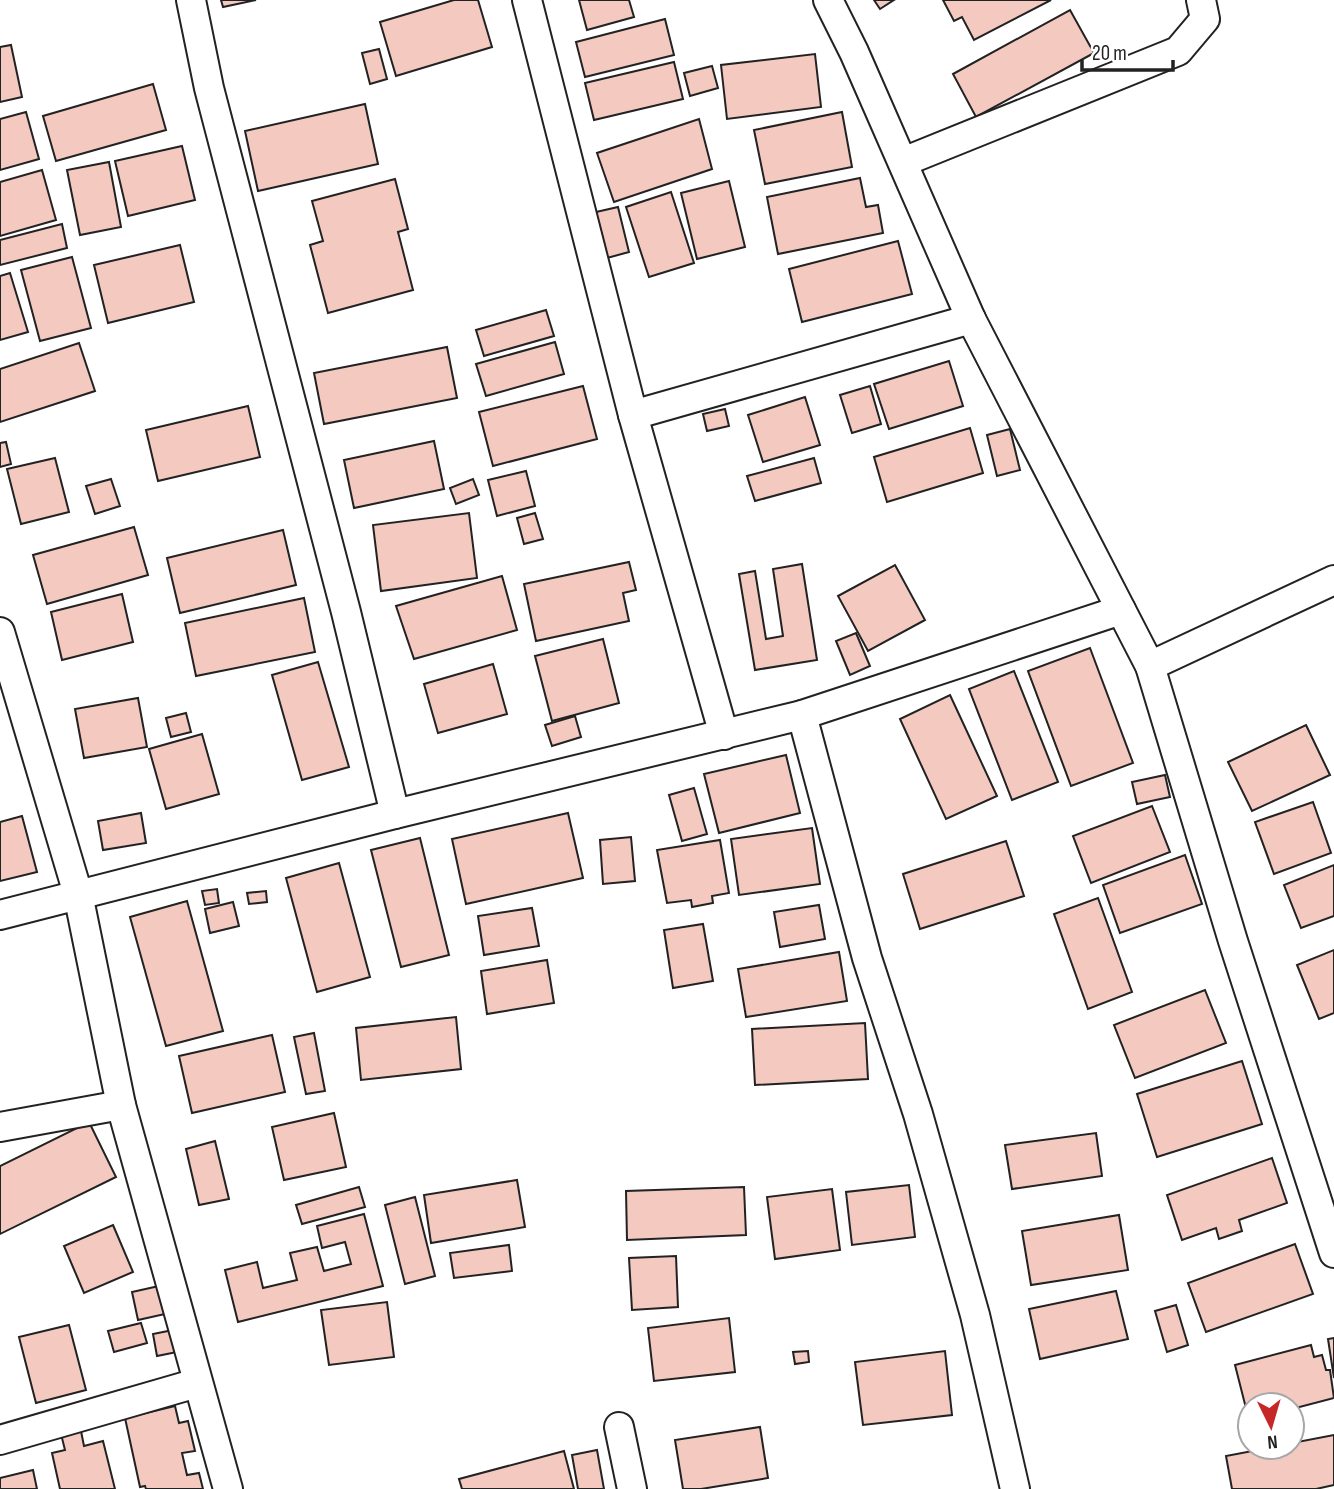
<svg xmlns="http://www.w3.org/2000/svg" width="1334" height="1489" font-family="'Sofia Sans Condensed',sans-serif">
	<style>
		.building { fill: #f3c9c0; stroke: #222; stroke-width: 2 }
		.lines { fill: none; stroke-linecap: round; stroke-linejoin: round }
		.minor-casing { stroke: #222; stroke-width: 32 }
		.minor { stroke: #fff; stroke-width: 28 }
	</style>
	<rect width="100%" height="100%" fill="#fff"/>
	<g class="building">
		<path d="M 221,0 L 256,0 L 223,7 Z"/>
		<path d="M 454,0 L 478,0 L 492,47 L 396,76 L 380,22 Z"/>
		<path d="M 579,0 L 629,0 L 634,17 L 587,30 Z"/>
		<path d="M 874,0 L 894,0 L 880,9 Z"/>
		<path d="M 943,0 L 1051,0 L 974,40 L 962,17 L 954,21 Z"/>
		<path d="M 1070,10 L 1094,53 L 976,117 L 953,74 Z"/>
		<path d="M 665,19 L 674,55 L 585,77 L 576,42 Z"/>
		<path d="M 11,45 L 22,97 L 0,102 L 0,47 Z"/>
		<path d="M 379,49 L 387,79 L 370,84 L 362,53 Z"/>
		<path d="M 815,54 L 821,107 L 727,119 L 721,65 Z"/>
		<path d="M 674,62 L 683,99 L 594,120 L 585,83 Z"/>
		<path d="M 712,66 L 718,88 L 690,96 L 684,73 Z"/>
		<path d="M 153,84 L 166,130 L 56,161 L 43,116 Z"/>
		<path d="M 365,104 L 378,164 L 258,191 L 245,131 Z"/>
		<path d="M 26,112 L 39,159 L 0,170 L 0,119 Z"/>
		<path d="M 842,112 L 852,167 L 765,184 L 754,130 Z"/>
		<path d="M 699,119 L 712,169 L 614,202 L 597,153 Z"/>
		<path d="M 182,146 L 195,200 L 128,216 L 115,161 Z"/>
		<path d="M 109,162 L 121,227 L 80,235 L 67,170 Z"/>
		<path d="M 42,170 L 56,220 L 0,236 L 0,182 Z"/>
		<path d="M 860,178 L 866,207 L 878,205 L 883,233 L 778,254 L 767,197 Z"/>
		<path d="M 395,179 L 408,229 L 398,232 L 413,290 L 328,313 L 310,245 L 323,241 L 312,201 Z"/>
		<path d="M 729,181 L 745,247 L 697,259 L 681,193 Z"/>
		<path d="M 671,192 L 694,263 L 649,277 L 626,207 Z"/>
		<path d="M 618,207 L 629,252 L 607,258 L 596,212 Z"/>
		<path d="M 62,224 L 67,248 L 0,265 L 0,240 Z"/>
		<path d="M 898,241 L 912,294 L 802,322 L 789,269 Z"/>
		<path d="M 180,245 L 194,302 L 108,323 L 94,265 Z"/>
		<path d="M 72,257 L 91,328 L 40,341 L 21,270 Z"/>
		<path d="M 10,273 L 28,332 L 0,340 L 0,276 Z"/>
		<path d="M 546,310 L 554,336 L 484,356 L 476,330 Z"/>
		<path d="M 555,342 L 564,374 L 486,396 L 476,364 Z"/>
		<path d="M 79,343 L 95,391 L 0,422 L 0,369 Z"/>
		<path d="M 447,347 L 457,398 L 324,424 L 314,373 Z"/>
		<path d="M 949,361 L 963,406 L 889,429 L 874,384 Z"/>
		<path d="M 583,386 L 597,439 L 493,466 L 479,412 Z"/>
		<path d="M 870,386 L 881,424 L 852,433 L 840,395 Z"/>
		<path d="M 805,397 L 820,445 L 763,462 L 748,415 Z"/>
		<path d="M 248,406 L 260,457 L 158,481 L 146,430 Z"/>
		<path d="M 725,409 L 729,426 L 707,431 L 703,414 Z"/>
		<path d="M 970,428 L 983,473 L 887,502 L 874,457 Z"/>
		<path d="M 1010,429 L 1020,470 L 997,476 L 987,435 Z"/>
		<path d="M 434,441 L 444,489 L 354,508 L 344,460 Z"/>
		<path d="M 6,442 L 11,464 L 0,467 L 0,443 Z"/>
		<path d="M 55,458 L 69,512 L 21,524 L 7,469 Z"/>
		<path d="M 814,458 L 821,483 L 755,501 L 747,476 Z"/>
		<path d="M 526,471 L 535,506 L 497,516 L 488,480 Z"/>
		<path d="M 111,479 L 120,506 L 95,514 L 86,486 Z"/>
		<path d="M 473,479 L 479,495 L 456,504 L 450,488 Z"/>
		<path d="M 469,513 L 477,578 L 381,591 L 373,525 Z"/>
		<path d="M 535,513 L 543,539 L 524,544 L 517,518 Z"/>
		<path d="M 134,527 L 148,575 L 47,604 L 33,555 Z"/>
		<path d="M 283,530 L 296,585 L 180,613 L 167,558 Z"/>
		<path d="M 629,562 L 636,590 L 623,593 L 629,621 L 536,641 L 524,584 Z"/>
		<path d="M 802,564 L 817,660 L 755,670 L 739,574 L 755,571 L 766,639 L 783,636 L 773,569 Z"/>
		<path d="M 895,565 L 925,620 L 868,651 L 838,596 Z"/>
		<path d="M 502,576 L 517,630 L 414,659 L 396,606 Z"/>
		<path d="M 122,594 L 133,642 L 62,660 L 51,612 Z"/>
		<path d="M 304,598 L 315,652 L 196,676 L 185,623 Z"/>
		<path d="M 856,633 L 870,666 L 850,675 L 836,641 Z"/>
		<path d="M 603,639 L 619,703 L 552,721 L 535,656 Z"/>
		<path d="M 1090,648 L 1133,763 L 1071,786 L 1028,671 Z"/>
		<path d="M 318,662 L 349,767 L 302,780 L 272,675 Z"/>
		<path d="M 493,664 L 507,714 L 438,733 L 424,684 Z"/>
		<path d="M 1014,671 L 1058,782 L 1012,800 L 969,689 Z"/>
		<path d="M 950,695 L 997,796 L 946,819 L 900,719 Z"/>
		<path d="M 138,698 L 147,747 L 84,758 L 75,709 Z"/>
		<path d="M 186,713 L 191,732 L 171,737 L 166,718 Z"/>
		<path d="M 575,716 L 581,737 L 552,746 L 545,725 Z"/>
		<path d="M 1306,725 L 1330,775 L 1252,811 L 1228,762 Z"/>
		<path d="M 202,734 L 219,794 L 166,809 L 149,749 Z"/>
		<path d="M 786,755 L 800,813 L 719,833 L 704,774 Z"/>
		<path d="M 1165,775 L 1170,797 L 1137,804 L 1132,782 Z"/>
		<path d="M 694,788 L 707,834 L 682,841 L 669,795 Z"/>
		<path d="M 1313,802 L 1331,853 L 1274,874 L 1255,822 Z"/>
		<path d="M 1152,806 L 1170,852 L 1091,883 L 1073,836 Z"/>
		<path d="M 141,813 L 146,843 L 103,850 L 98,821 Z"/>
		<path d="M 568,813 L 583,878 L 466,904 L 452,839 Z"/>
		<path d="M 22,816 L 37,872 L 0,881 L 0,822 Z"/>
		<path d="M 812,828 L 820,884 L 739,895 L 731,839 Z"/>
		<path d="M 631,837 L 635,881 L 603,884 L 600,840 Z"/>
		<path d="M 420,838 L 449,955 L 401,967 L 371,850 Z"/>
		<path d="M 720,840 L 729,893 L 712,896 L 713,903 L 692,907 L 691,900 L 667,903 L 657,850 Z"/>
		<path d="M 1006,841 L 1024,896 L 920,929 L 903,874 Z"/>
		<path d="M 1185,855 L 1202,904 L 1120,933 L 1103,885 Z"/>
		<path d="M 339,863 L 370,977 L 317,992 L 286,878 Z"/>
		<path d="M 1334,865 L 1334,916 L 1301,928 L 1284,885 Z"/>
		<path d="M 217,889 L 219,903 L 205,905 L 202,891 Z"/>
		<path d="M 266,891 L 267,902 L 249,904 L 247,893 Z"/>
		<path d="M 1098,898 L 1132,992 L 1088,1009 L 1054,914 Z"/>
		<path d="M 187,901 L 223,1031 L 166,1046 L 130,917 Z"/>
		<path d="M 233,902 L 239,926 L 210,933 L 205,909 Z"/>
		<path d="M 819,905 L 825,939 L 780,947 L 774,912 Z"/>
		<path d="M 532,908 L 539,946 L 484,955 L 478,916 Z"/>
		<path d="M 703,924 L 713,981 L 673,988 L 664,930 Z"/>
		<path d="M 1334,950 L 1334,1013 L 1319,1019 L 1297,965 Z"/>
		<path d="M 839,952 L 847,1001 L 746,1017 L 738,969 Z"/>
		<path d="M 547,960 L 554,1003 L 487,1014 L 481,971 Z"/>
		<path d="M 1205,990 L 1226,1043 L 1135,1078 L 1114,1025 Z"/>
		<path d="M 456,1017 L 461,1069 L 361,1080 L 356,1028 Z"/>
		<path d="M 865,1023 L 868,1079 L 755,1085 L 752,1029 Z"/>
		<path d="M 314,1033 L 325,1091 L 306,1094 L 294,1037 Z"/>
		<path d="M 272,1035 L 285,1092 L 192,1113 L 179,1056 Z"/>
		<path d="M 1242,1061 L 1262,1124 L 1157,1157 L 1137,1094 Z"/>
		<path d="M 334,1113 L 346,1167 L 284,1180 L 272,1127 Z"/>
		<path d="M 89,1122 L 116,1177 L 0,1234 L 0,1166 Z"/>
		<path d="M 1096,1133 L 1102,1176 L 1012,1189 L 1005,1145 Z"/>
		<path d="M 215,1141 L 229,1199 L 199,1205 L 186,1149 Z"/>
		<path d="M 1272,1158 L 1287,1203 L 1239,1220 L 1242,1231 L 1219,1239 L 1216,1228 L 1182,1240 L 1167,1195 Z"/>
		<path d="M 517,1180 L 525,1227 L 431,1243 L 424,1195 Z"/>
		<path d="M 909,1185 L 915,1237 L 852,1245 L 846,1192 Z"/>
		<path d="M 359,1187 L 365,1207 L 302,1224 L 296,1205 Z"/>
		<path d="M 744,1187 L 746,1235 L 627,1240 L 626,1191 Z"/>
		<path d="M 832,1189 L 840,1250 L 775,1259 L 767,1197 Z"/>
		<path d="M 415,1197 L 435,1276 L 405,1284 L 385,1205 Z"/>
		<path d="M 364,1214 L 383,1286 L 238,1322 L 225,1270 L 257,1262 L 263,1288 L 297,1280 L 290,1253 L 317,1247 L 324,1271 L 351,1264 L 345,1242 L 322,1248 L 317,1226 Z"/>
		<path d="M 1119,1215 L 1128,1270 L 1031,1285 L 1022,1231 Z"/>
		<path d="M 113,1225 L 133,1272 L 84,1293 L 64,1246 Z"/>
		<path d="M 1295,1244 L 1313,1294 L 1206,1332 L 1188,1283 Z"/>
		<path d="M 509,1245 L 512,1271 L 454,1278 L 450,1253 Z"/>
		<path d="M 676,1256 L 678,1307 L 632,1310 L 629,1258 Z"/>
		<path d="M 159,1286 L 165,1314 L 138,1320 L 132,1292 Z"/>
		<path d="M 1116,1291 L 1128,1339 L 1040,1359 L 1029,1309 Z"/>
		<path d="M 387,1302 L 394,1357 L 329,1365 L 321,1310 Z"/>
		<path d="M 1176,1305 L 1188,1345 L 1167,1352 L 1155,1311 Z"/>
		<path d="M 729,1318 L 735,1372 L 654,1381 L 648,1328 Z"/>
		<path d="M 141,1323 L 147,1343 L 114,1352 L 108,1331 Z"/>
		<path d="M 69,1325 L 86,1390 L 36,1403 L 19,1337 Z"/>
		<path d="M 173,1330 L 177,1352 L 157,1356 L 153,1334 Z"/>
		<path d="M 1334,1338 L 1334,1378 L 1328,1339 Z"/>
		<path d="M 1311,1345 L 1314,1357 L 1322,1355 L 1326,1370 L 1330,1370 L 1334,1398 L 1292,1409 L 1292,1405 L 1250,1405 L 1249,1420 L 1235,1365 Z"/>
		<path d="M 808,1351 L 809,1362 L 795,1364 L 793,1352 Z"/>
		<path d="M 945,1351 L 952,1415 L 863,1425 L 855,1362 Z"/>
		<path d="M 175,1406 L 179,1423 L 188,1421 L 195,1451 L 182,1453 L 187,1475 L 199,1473 L 203,1489 L 146,1489 L 145,1486 L 140,1487 L 125,1418 Z"/>
		<path d="M 80,1426 L 84,1446 L 103,1441 L 115,1489 L 60,1489 L 52,1453 L 65,1450 L 60,1430 Z"/>
		<path d="M 760,1427 L 768,1478 L 701,1489 L 683,1489 L 675,1440 Z"/>
		<path d="M 1334,1435 L 1334,1485 L 1316,1489 L 1232,1489 L 1226,1456 L 1273,1447 L 1292,1447 L 1292,1443 Z"/>
		<path d="M 597,1450 L 604,1489 L 578,1489 L 572,1455 Z"/>
		<path d="M 564,1451 L 574,1489 L 462,1489 L 459,1479 Z"/>
		<path d="M 33,1470 L 37,1489 L 0,1489 L 0,1478 Z"/>
	</g>
	<g class="lines">
		<g class="minor-casing">
			<g id="minor">
				<path d="M 191,0 L 209,88 L 346,612 L 395,814"/>
				<path d="M 527,0 L 633,415 L 724,735"/>
				<path d="M 828,0 L 854,52 L 971,319 L 1150,666 L 1233,941 L 1334,1253"/>
				<path d="M 903,162 L 1178,51 L 1205,19 L 1201,0"/>
				<path d="M 633,415 L 971,319"/>
				<path d="M 0,632 L 78,894 L 121,1105 L 228,1489"/>
				<path d="M 1150,666 L 1334,580"/>
				<path d="M 0,915 L 395,814 L 802,715"/>
				<path d="M 0,1127 L 121,1105"/>
				<path d="M 619,1427 L 632,1489"/>
				<path d="M 0,1440 L 197,1383"/>
				<path d="M 1015,1489 L 975,1315 L 918,1114 L 867,958 L 802,715 L 1121,610"/>
			</g>
		</g>
		<use href="#minor" class="minor"/>
	</g>
	<g transform="translate(1271 1426) rotate(175)"><circle r="33" fill="#ffffff" stroke="#a7a7a7" stroke-width="2"/>
	<path d="M0-5L12 26L0 18L-12 26Z" fill="#c62828"/>
	<text y="-10" font-size="19" font-weight="bold" text-anchor="middle" fill="#222222">N</text>
	</g>
	<path d="M1082 60v10h91v-10" fill="none" stroke="#222222" stroke-width="3.5"/>
	<text x="1092" y="60" font-size="21" fill="#222222" stroke="#ffffff" stroke-width="5" paint-order="stroke">20 m</text>
</svg>
